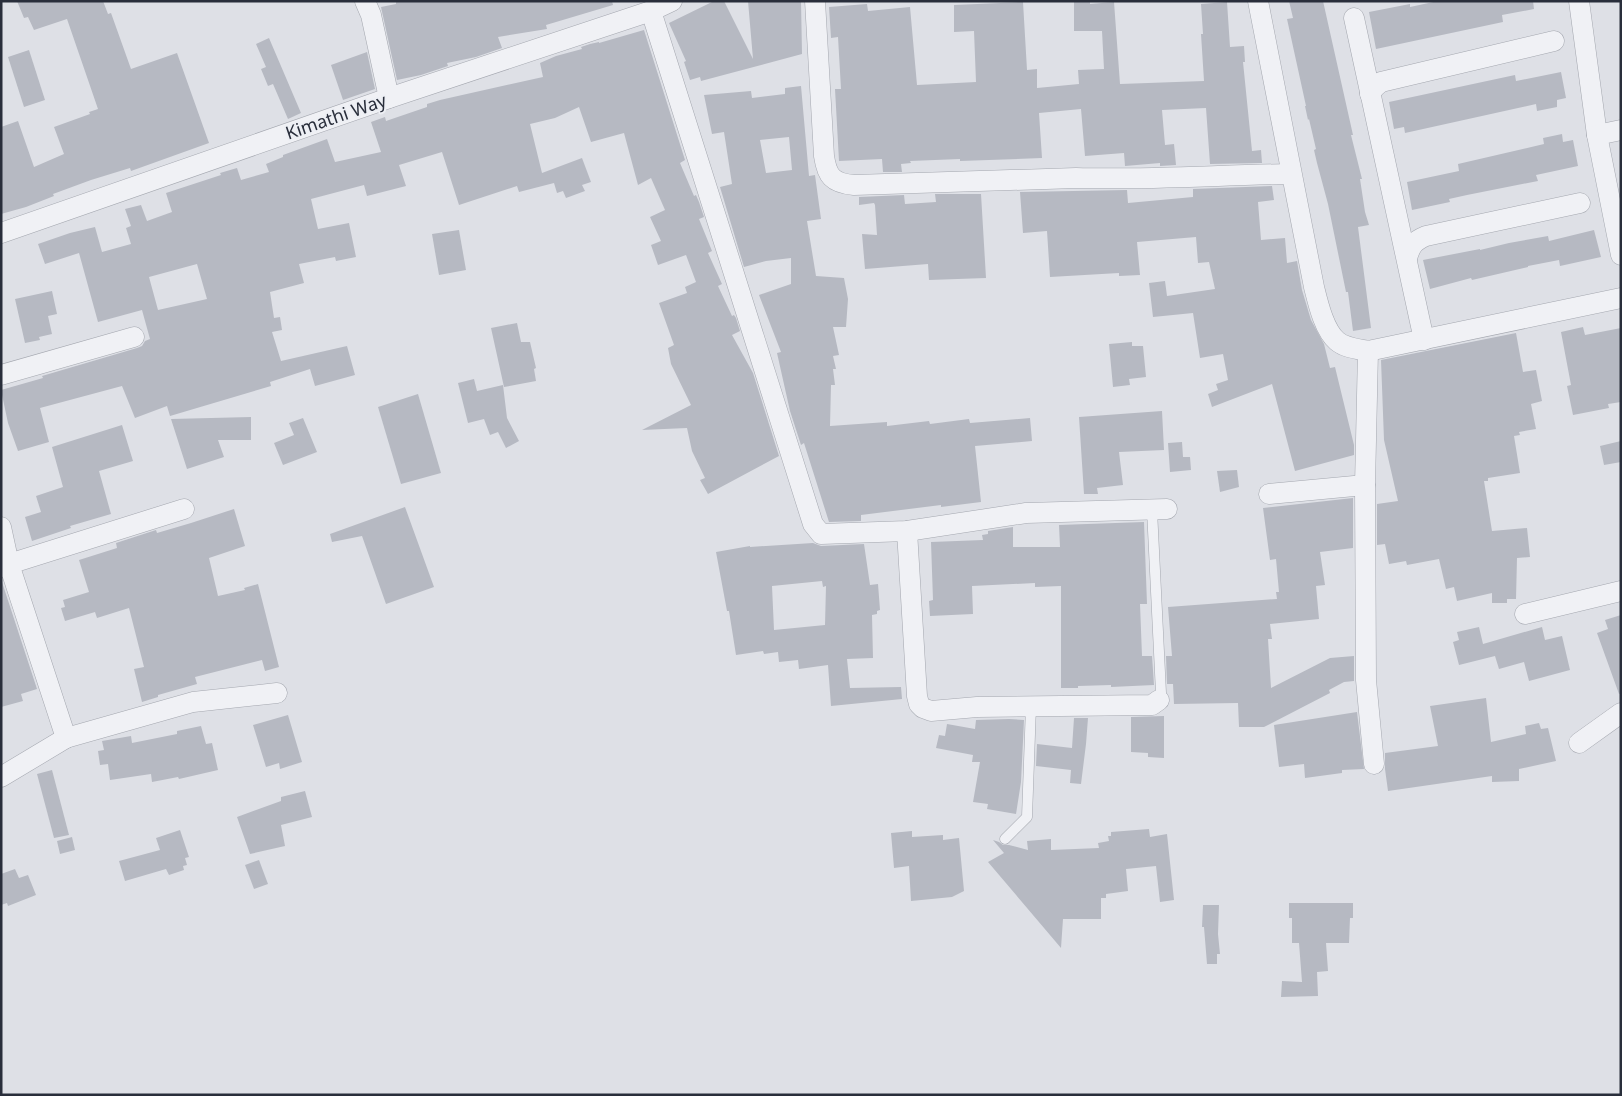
<svg xmlns="http://www.w3.org/2000/svg" width="1622" height="1096" font-family="'Noto Sans',sans-serif">
	<style>
		.building { fill: #b6b9c2; fill-rule: evenodd }
		.lines { fill: none; stroke-linecap: round; stroke-linejoin: round }
		.lane-casing { stroke: #a4a7af; stroke-width: 11 }
		.street-casing { stroke: #a4a7af; stroke-width: 21 }
		.lane { stroke: #f0f1f5; stroke-width: 10 }
		.street { stroke: #f0f1f5; stroke-width: 20 }
		.labels { text-anchor: middle; stroke-width: 4; stroke-linejoin: round; paint-order: stroke }
		.street-label { font-size: 18px; fill: #292e3b; stroke: #edeff4 }
	</style>
	<rect width="100%" height="100%" fill="#dee0e6"/>
	<g class="building">
		<path d="M 17,1 L 103,1 L 108,14 L 111,13 L 131,69 L 177,53 L 209,143 L 131,171 L 130,168 L 91,180 L 53,194 L 54,196 L 26,207 L 1,214 L 1,127 L 18,121 L 34,167 L 64,154 L 54,127 L 90,114 L 89,112 L 98,109 L 67,19 L 34,30 L 28,17 L 24,18 Z"/>
		<path d="M 396,1 L 612,1 L 613,5 L 546,25 L 547,29 L 498,37 L 502,48 L 476,57 L 447,63 L 448,66 L 421,75 L 397,80 L 381,7 L 396,4 Z"/>
		<path d="M 714,1 L 724,1 L 753,59 L 748,1 L 801,1 L 802,54 L 701,81 L 700,77 L 690,80 L 684,62 L 686,61 L 669,23 Z"/>
		<path d="M 1289,1 L 1323,1 L 1353,135 L 1351,135 L 1362,179 L 1360,179 L 1365,212 L 1369,225 L 1358,227 L 1371,328 L 1353,331 L 1348,292 L 1346,292 L 1328,204 L 1317,163 L 1314,150 L 1316,149 L 1309,119 L 1308,120 L 1305,106 L 1306,106 L 1287,19 L 1293,18 Z"/>
		<path d="M 1438,1 L 1533,1 L 1534,9 L 1502,15 L 1503,22 L 1376,49 L 1369,12 L 1410,4 L 1410,7 Z"/>
		<path d="M 1023,2 L 1027,70 L 1037,69 L 1037,88 L 1079,84 L 1078,70 L 1104,69 L 1102,31 L 1074,31 L 1074,2 L 1090,2 L 1090,4 L 1114,2 L 1120,84 L 1204,81 L 1201,34 L 1203,34 L 1201,4 L 1227,2 L 1230,47 L 1244,46 L 1245,62 L 1243,62 L 1252,151 L 1261,150 L 1262,163 L 1210,164 L 1206,108 L 1162,110 L 1165,145 L 1174,144 L 1176,165 L 1160,166 L 1160,163 L 1125,166 L 1124,153 L 1085,156 L 1081,109 L 1039,113 L 1042,158 L 960,161 L 960,159 L 910,161 L 911,163 L 901,164 L 902,172 L 883,172 L 882,159 L 839,161 L 835,89 L 841,89 L 838,37 L 831,38 L 829,7 L 867,4 L 868,11 L 910,7 L 917,85 L 976,82 L 974,31 L 954,32 L 954,5 Z"/>
		<path d="M 644,30 L 685,160 L 680,163 L 694,196 L 696,195 L 699,202 L 704,217 L 699,219 L 712,251 L 708,253 L 722,284 L 718,286 L 732,316 L 734,315 L 736,318 L 740,331 L 732,335 L 753,373 L 779,456 L 708,494 L 700,480 L 705,478 L 692,451 L 687,428 L 642,430 L 691,405 L 671,364 L 668,348 L 674,345 L 659,303 L 687,293 L 685,287 L 696,282 L 686,255 L 658,265 L 651,245 L 661,241 L 650,217 L 665,210 L 651,178 L 638,185 L 624,133 L 591,142 L 579,107 L 555,118 L 530,124 L 542,173 L 582,158 L 591,182 L 582,185 L 585,191 L 566,198 L 563,191 L 557,193 L 554,183 L 519,192 L 517,186 L 459,205 L 442,152 L 399,165 L 406,186 L 367,196 L 364,185 L 311,199 L 318,229 L 349,223 L 356,257 L 336,261 L 335,257 L 299,264 L 304,283 L 270,292 L 274,318 L 280,317 L 282,330 L 272,332 L 281,361 L 347,346 L 355,375 L 315,386 L 310,369 L 270,382 L 271,386 L 170,416 L 167,406 L 135,418 L 122,386 L 40,408 L 49,442 L 18,451 L 8,423 L 1,390 L 43,378 L 42,376 L 137,348 L 142,346 L 145,341 L 150,339 L 142,310 L 98,322 L 79,253 L 45,264 L 38,244 L 70,233 L 95,227 L 102,252 L 131,244 L 126,228 L 131,226 L 125,209 L 141,205 L 147,221 L 172,212 L 166,193 L 221,175 L 220,173 L 237,168 L 241,180 L 269,172 L 266,164 L 283,157 L 283,155 L 327,139 L 335,162 L 381,152 L 371,122 L 385,117 L 386,121 L 427,107 L 427,104 L 440,100 L 543,77 L 540,63 L 556,56 L 582,49 L 581,47 L 590,44 L 599,42 L 599,43 ZM 197,264 L 207,299 L 158,310 L 149,277 Z"/>
		<path d="M 269,38 L 301,113 L 288,119 L 273,84 L 268,86 L 261,69 L 266,67 L 256,44 Z"/>
		<path d="M 29,50 L 45,100 L 24,107 L 8,57 Z"/>
		<path d="M 367,52 L 375,89 L 343,100 L 331,65 Z"/>
		<path d="M 1561,72 L 1566,98 L 1557,100 L 1557,107 L 1537,111 L 1536,104 L 1405,133 L 1404,127 L 1394,129 L 1389,102 L 1515,75 L 1516,81 Z"/>
		<path d="M 801,86 L 809,176 L 815,175 L 821,219 L 807,221 L 816,276 L 844,278 L 848,299 L 846,327 L 833,327 L 839,355 L 833,356 L 836,369 L 833,369 L 835,385 L 831,385 L 830,426 L 887,422 L 887,426 L 929,421 L 930,424 L 969,419 L 970,423 L 1030,418 L 1032,441 L 975,446 L 981,502 L 941,507 L 941,505 L 861,515 L 861,521 L 829,522 L 804,443 L 801,445 L 790,411 L 777,353 L 781,352 L 759,295 L 791,284 L 791,258 L 766,261 L 744,267 L 720,187 L 732,184 L 724,132 L 712,134 L 704,95 L 751,91 L 752,98 L 785,94 L 785,88 ZM 789,137 L 792,170 L 766,173 L 760,140 Z"/>
		<path d="M 1562,134 L 1563,142 L 1573,140 L 1578,166 L 1536,175 L 1538,181 L 1467,195 L 1449,199 L 1450,202 L 1412,210 L 1407,182 L 1459,171 L 1458,164 L 1544,144 L 1543,138 Z"/>
		<path d="M 1272,186 L 1274,200 L 1258,202 L 1261,240 L 1285,238 L 1287,263 L 1297,261 L 1302,290 L 1311,320 L 1324,344 L 1330,368 L 1335,367 L 1354,445 L 1354,455 L 1295,471 L 1272,384 L 1212,407 L 1208,394 L 1218,390 L 1216,384 L 1228,380 L 1223,354 L 1200,358 L 1193,313 L 1153,317 L 1149,283 L 1165,281 L 1167,296 L 1215,289 L 1209,262 L 1198,263 L 1196,237 L 1137,242 L 1140,275 L 1119,276 L 1119,273 L 1050,277 L 1047,231 L 1023,233 L 1020,192 L 1127,190 L 1128,203 L 1193,197 L 1193,189 Z"/>
		<path d="M 935,194 L 981,194 L 986,278 L 929,280 L 928,264 L 865,269 L 862,234 L 877,235 L 875,205 L 874,203 L 859,205 L 859,197 L 904,195 L 905,204 L 936,202 Z"/>
		<path d="M 459,230 L 466,270 L 439,275 L 432,234 Z"/>
		<path d="M 1594,230 L 1601,257 L 1560,266 L 1559,260 L 1528,266 L 1528,267 L 1485,277 L 1472,280 L 1471,278 L 1430,289 L 1423,260 L 1480,249 L 1480,250 L 1509,243 L 1548,236 L 1549,241 Z"/>
		<path d="M 52,291 L 57,314 L 48,316 L 52,334 L 39,337 L 40,340 L 25,343 L 15,299 Z"/>
		<path d="M 517,323 L 521,342 L 530,342 L 536,368 L 534,369 L 536,381 L 504,387 L 491,328 Z"/>
		<path d="M 1583,327 L 1585,335 L 1621,328 L 1621,402 L 1608,404 L 1609,408 L 1573,415 L 1567,386 L 1571,385 L 1561,332 Z"/>
		<path d="M 1516,333 L 1523,372 L 1536,370 L 1542,401 L 1531,404 L 1536,429 L 1519,432 L 1520,435 L 1514,436 L 1520,473 L 1488,478 L 1488,481 L 1484,481 L 1492,531 L 1527,528 L 1530,557 L 1517,558 L 1516,599 L 1507,599 L 1507,603 L 1492,603 L 1492,593 L 1457,601 L 1454,587 L 1446,589 L 1439,559 L 1407,565 L 1406,561 L 1389,564 L 1385,544 L 1377,545 L 1377,504 L 1398,501 L 1384,440 L 1381,360 Z"/>
		<path d="M 1132,342 L 1132,346 L 1143,346 L 1146,377 L 1129,379 L 1130,385 L 1113,387 L 1109,344 Z"/>
		<path d="M 474,379 L 477,391 L 503,385 L 507,418 L 519,441 L 506,448 L 498,432 L 490,435 L 484,419 L 468,423 L 458,383 Z"/>
		<path d="M 418,394 L 441,473 L 401,484 L 378,407 Z"/>
		<path d="M 1162,411 L 1164,450 L 1119,452 L 1123,485 L 1097,488 L 1098,494 L 1084,494 L 1079,417 Z"/>
		<path d="M 251,417 L 251,440 L 218,440 L 224,457 L 187,469 L 171,419 Z"/>
		<path d="M 303,418 L 317,452 L 283,465 L 274,443 L 294,435 L 289,423 Z"/>
		<path d="M 122,425 L 133,461 L 99,471 L 111,514 L 70,526 L 71,528 L 32,541 L 25,517 L 41,512 L 36,496 L 63,487 L 52,447 Z"/>
		<path d="M 1621,441 L 1621,462 L 1604,465 L 1600,446 Z"/>
		<path d="M 1182,442 L 1183,457 L 1190,457 L 1191,470 L 1170,472 L 1168,443 Z"/>
		<path d="M 1237,470 L 1239,487 L 1220,492 L 1217,471 Z"/>
		<path d="M 1353,498 L 1353,548 L 1320,552 L 1325,585 L 1316,586 L 1319,619 L 1270,624 L 1272,639 L 1268,639 L 1271,688 L 1330,658 L 1354,656 L 1354,681 L 1344,682 L 1329,690 L 1330,693 L 1264,727 L 1239,727 L 1238,703 L 1174,704 L 1173,684 L 1167,684 L 1166,656 L 1172,656 L 1168,607 L 1277,599 L 1276,592 L 1279,592 L 1276,559 L 1270,560 L 1263,508 Z"/>
		<path d="M 405,507 L 434,587 L 386,604 L 362,536 L 332,542 L 330,534 Z"/>
		<path d="M 234,509 L 245,546 L 209,558 L 218,596 L 245,590 L 244,588 L 258,584 L 279,667 L 265,671 L 262,660 L 195,677 L 197,684 L 158,695 L 158,697 L 142,702 L 134,669 L 144,667 L 129,608 L 97,618 L 95,612 L 65,621 L 61,608 L 65,607 L 63,600 L 89,592 L 79,560 L 117,548 L 116,543 L 156,530 L 157,533 L 191,523 Z"/>
		<path d="M 1144,522 L 1147,604 L 1140,604 L 1142,656 L 1152,656 L 1154,685 L 1111,687 L 1111,685 L 1078,686 L 1078,688 L 1061,688 L 1061,586 L 1035,587 L 1035,583 L 972,586 L 973,614 L 930,616 L 929,601 L 933,600 L 931,542 L 983,540 L 982,535 L 988,534 L 988,531 L 1013,527 L 1013,547 L 1060,547 L 1059,525 Z"/>
		<path d="M 813,543 L 821,546 L 864,544 L 870,585 L 878,584 L 880,610 L 877,611 L 877,614 L 872,615 L 873,658 L 847,659 L 850,688 L 901,687 L 902,699 L 831,706 L 828,665 L 799,669 L 798,660 L 779,662 L 778,652 L 764,654 L 763,651 L 736,655 L 729,611 L 727,611 L 716,552 L 750,546 L 750,547 ZM 822,581 L 823,587 L 826,586 L 825,625 L 774,630 L 772,586 Z"/>
		<path d="M 1,579 L 37,689 L 21,694 L 23,701 L 1,707 Z"/>
		<path d="M 1621,615 L 1621,693 L 1619,694 L 1597,633 L 1608,629 L 1605,620 Z"/>
		<path d="M 1479,627 L 1483,644 L 1542,627 L 1545,640 L 1562,636 L 1570,670 L 1529,681 L 1524,662 L 1499,669 L 1495,656 L 1459,665 L 1453,642 L 1459,640 L 1457,632 Z"/>
		<path d="M 1486,698 L 1491,742 L 1526,734 L 1525,726 L 1539,723 L 1541,729 L 1548,728 L 1556,761 L 1519,769 L 1519,781 L 1492,782 L 1492,776 L 1388,791 L 1385,769 L 1385,753 L 1438,746 L 1430,706 Z"/>
		<path d="M 1357,712 L 1364,769 L 1342,770 L 1342,773 L 1305,778 L 1304,764 L 1279,767 L 1274,725 Z"/>
		<path d="M 288,715 L 302,762 L 280,769 L 279,763 L 266,767 L 253,725 Z"/>
		<path d="M 1164,716 L 1164,758 L 1148,757 L 1148,753 L 1131,752 L 1131,717 Z"/>
		<path d="M 1074,718 L 1088,718 L 1086,744 L 1081,784 L 1070,783 L 1071,770 L 1036,766 L 1037,744 L 1072,748 Z"/>
		<path d="M 1009,719 L 1024,720 L 1021,782 L 1016,814 L 987,809 L 988,804 L 973,802 L 980,762 L 972,762 L 973,755 L 936,748 L 939,735 L 945,736 L 947,724 L 975,729 L 976,720 Z"/>
		<path d="M 201,726 L 206,744 L 212,743 L 218,770 L 179,779 L 178,777 L 152,782 L 151,774 L 110,780 L 108,764 L 100,765 L 98,751 L 104,750 L 102,741 L 131,736 L 132,743 L 177,734 L 177,731 Z"/>
		<path d="M 52,770 L 69,835 L 54,838 L 37,774 Z"/>
		<path d="M 305,791 L 312,817 L 281,825 L 285,846 L 250,854 L 237,817 L 281,801 L 281,797 Z"/>
		<path d="M 1149,829 L 1150,837 L 1167,834 L 1174,900 L 1160,902 L 1156,866 L 1126,869 L 1128,891 L 1106,894 L 1106,898 L 1101,898 L 1101,919 L 1063,919 L 1061,948 L 988,862 L 1004,853 L 993,840 L 999,842 L 1003,845 L 1009,845 L 1028,850 L 1027,841 L 1051,839 L 1051,850 L 1099,848 L 1098,843 L 1109,841 L 1108,836 L 1111,836 L 1111,832 Z"/>
		<path d="M 180,830 L 189,857 L 185,858 L 187,865 L 183,866 L 184,870 L 169,875 L 166,869 L 125,881 L 119,861 L 160,850 L 156,838 Z"/>
		<path d="M 912,831 L 912,837 L 943,835 L 943,840 L 959,838 L 964,891 L 952,897 L 911,901 L 909,866 L 894,868 L 891,833 Z"/>
		<path d="M 72,837 L 75,850 L 60,854 L 57,841 Z"/>
		<path d="M 259,860 L 268,884 L 254,889 L 245,865 Z"/>
		<path d="M 15,869 L 19,878 L 28,875 L 36,895 L 8,906 L 7,903 L 1,905 L 1,874 Z"/>
		<path d="M 1289,903 L 1353,903 L 1353,918 L 1350,918 L 1349,943 L 1326,943 L 1328,971 L 1317,972 L 1318,996 L 1281,997 L 1282,981 L 1302,982 L 1299,943 L 1292,943 L 1292,918 L 1289,918 Z"/>
		<path d="M 1203,905 L 1219,905 L 1218,934 L 1220,954 L 1217,954 L 1217,964 L 1207,964 L 1204,927 L 1202,927 Z"/>
	</g>
	<g class="lines">
		<g class="lane-casing">
			<g id="lane">
				<path d="M 1152,510 L 1161,693 L 1159,700"/>
				<path d="M 1005,839 L 1027,817 L 1031,706"/>
			</g>
		</g>
		<g class="street-casing">
			<g id="street">
				<path d="M 365,1 L 371,15 L 389,98"/>
				<path d="M 815,1 L 824,156 C 827,176 832,183 854,185 L 1076,178 C 1147,180 1219,175 1291,174"/>
				<path d="M 1258,1 L 1314,287 C 1318,303 1324,330 1337,341 C 1345,348 1358,349 1368,351 L 1621,298"/>
				<path d="M 1579,1 L 1597,135 L 1621,255"/>
				<path d="M 651,11 L 813,524 L 821,534 L 907,531 L 1026,513 L 1167,509"/>
				<path d="M 1354,18 L 1424,340"/>
				<path d="M 1370,94 L 1375,87 L 1381,82 L 1554,41"/>
				<path d="M 1597,135 L 1621,130"/>
				<path d="M 1,233 L 389,98 L 651,11 L 672,1"/>
				<path d="M 1407,258 C 1411,245 1414,241 1426,236 L 1580,203"/>
				<path d="M 1368,351 L 1365,485 L 1366,680 L 1374,764"/>
				<path d="M 1,375 L 134,337"/>
				<path d="M 1269,494 L 1365,485"/>
				<path d="M 1,527 L 9,564 L 1,567"/>
				<path d="M 907,531 L 917,696 L 919,704 L 923,708 L 931,711 L 977,707 L 1152,705 L 1159,700"/>
				<path d="M 1525,614 L 1621,591"/>
				<path d="M 66,738 L 9,564 L 184,509"/>
				<path d="M 1579,743 L 1621,713"/>
				<path d="M 1,777 L 66,738 L 193,702 L 277,693"/>
			</g>
		</g>
		<use href="#lane" class="lane"/>
		<use href="#street" class="street"/>
	</g>
	<g class="labels">
		<g class="street-label">
			<text transform="translate(336 117) rotate(-19)" y="6">Kimathi Way</text>
		</g>
	</g>
	<rect width="1622" height="1096" fill="none" stroke="#292e3b" stroke-width="5"/>
</svg>
